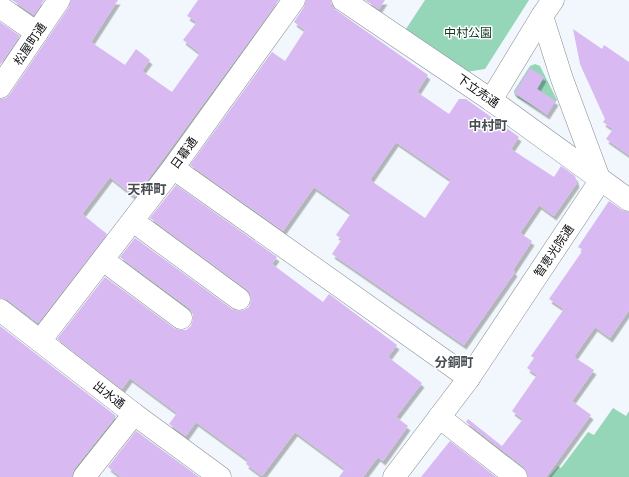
<svg xmlns="http://www.w3.org/2000/svg" width="629" height="477" font-family="'PT Sans','Noto Sans JP',sans-serif">
	<style>
		.green { fill: #95d6b9 }
		.building { fill: #d9b9f2; fill-rule: evenodd; filter: url(#shadow) }
		.lines { fill: none; stroke-linecap: round; stroke-linejoin: round }
		.minor-casing { stroke: #888d93; stroke-width: 23 }
		.minor { stroke: #fff; stroke-width: 22 }
		.labels { text-anchor: middle; stroke-width: 3; stroke-linejoin: round; paint-order: stroke }
		.park-label { font-size: 12px; fill: #133527; stroke: #fff }
		.street-label { font-size: 12px; fill: #0e0f12; stroke: #fff }
		.neighbourhood-label { font-size: 13px; font-weight: bold; fill: #474c51; stroke: #fff }
	</style>
	<defs>
		<filter id="shadow"><feDropShadow dx="2.5" dy="4.5" stdDeviation="0" flood-color="#0004"/></filter>
	</defs>
	<rect width="100%" height="100%" fill="#f1f7fd"/>
	<g class="green">
		<path d="M 425,0 L 529,0 L 485,69 L 466,72 L 404,32 Z"/>
		<path d="M 535,64 L 540,66 L 557,100 L 547,115 L 515,96 L 514,91 L 530,66 Z"/>
		<path d="M 613,408 L 626,416 L 629,411 L 629,477 L 549,477 L 558,466 L 561,468 L 588,432 L 594,435 Z"/>
	</g>
	<g class="building">
		<path d="M 12,0 L 44,0 L 34,15 Z"/>
		<path d="M 71,0 L 118,0 L 91,42 L 125,65 L 136,49 L 150,60 L 142,71 L 172,92 L 200,53 L 183,40 L 197,22 L 187,16 L 198,0 L 279,0 L 135,197 L 110,177 L 82,214 L 107,234 L 38,323 L 8,300 L 0,298 L 0,99 L 6,98 L 10,94 L 69,7 Z"/>
		<path d="M 306,0 L 331,0 L 332,6 L 336,10 L 428,75 L 417,92 L 449,114 L 459,99 L 466,99 L 519,137 L 511,149 L 554,177 L 561,166 L 575,176 L 577,183 L 554,216 L 539,205 L 520,233 L 532,241 L 513,270 L 515,272 L 464,345 L 332,254 L 342,239 L 336,235 L 351,213 L 314,187 L 283,231 L 190,165 L 272,52 L 285,61 L 305,30 L 294,22 L 304,7 ZM 396,142 L 451,180 L 425,218 L 370,180 Z"/>
		<path d="M 365,0 L 385,0 L 379,9 Z"/>
		<path d="M 0,22 L 20,36 L 0,65 Z"/>
		<path d="M 573,29 L 602,49 L 604,45 L 629,62 L 629,155 L 606,139 L 613,129 L 603,122 L 605,119 L 580,64 Z"/>
		<path d="M 530,68 L 544,77 L 537,89 L 556,101 L 547,115 L 514,93 Z"/>
		<path d="M 176,185 L 277,257 L 272,264 L 323,302 L 329,294 L 397,345 L 388,357 L 422,383 L 396,417 L 408,426 L 383,461 L 378,457 L 363,477 L 339,477 L 345,469 L 295,432 L 262,476 L 246,464 L 248,460 L 196,422 L 186,436 L 169,424 L 177,413 L 130,378 L 122,389 L 57,339 L 105,277 L 174,328 L 180,330 L 186,330 L 191,326 L 193,319 L 193,313 L 189,308 L 120,257 L 135,238 L 232,309 L 238,311 L 244,310 L 249,307 L 251,300 L 250,294 L 246,289 L 150,218 Z"/>
		<path d="M 609,201 L 622,210 L 629,212 L 629,310 L 610,338 L 595,327 L 574,357 L 594,370 L 572,401 L 591,415 L 546,477 L 528,477 L 524,467 L 466,422 L 468,419 L 502,446 L 523,419 L 512,411 L 537,375 L 527,368 L 534,358 L 531,356 L 564,309 L 549,299 L 583,250 L 578,247 Z"/>
		<path d="M 0,326 L 116,416 L 74,469 L 72,477 L 0,477 Z"/>
		<path d="M 136,431 L 199,477 L 121,477 L 108,467 Z"/>
		<path d="M 450,441 L 496,477 L 421,477 Z"/>
	</g>
	<g class="lines">
		<g class="minor-casing">
			<g id="minor">
				<path d="M 343,0 L 491,100 L 629,200"/>
				<path d="M 0,7 L 37,33"/>
				<path d="M 0,87 L 59,0"/>
				<path d="M 491,100 L 542,16"/>
				<path d="M 173,168 L 469,378"/>
				<path d="M 133,221 L 239,299"/>
				<path d="M 103,260 L 181,318"/>
				<path d="M 0,310 L 134,414 L 220,477"/>
				<path d="M 40,341 L 173,168 L 294,0"/>
				<path d="M 439,417 L 516,477"/>
				<path d="M 84,477 L 134,414"/>
				<path d="M 394,477 L 469,378 L 600,181 L 562,79 L 542,16 L 553,0"/>
			</g>
		</g>
		<use href="#minor" class="minor"/>
	</g>
	<g class="labels">
		<g class="park-label">
			<text x="468" y="37">中村公園</text>
		</g>
		<g class="street-label">
			<text transform="translate(30 44) rotate(-56)" y="4">松屋町通</text>
			<text transform="translate(478 91) rotate(35)" y="4">下立売通</text>
			<text transform="translate(184 153) rotate(-54)" y="4">日暮通</text>
			<text transform="translate(554 251) rotate(-56)" y="4">智恵光院通</text>
			<text transform="translate(109 395) rotate(38)" y="4">出水通</text>
		</g>
		<g class="neighbourhood-label">
			<text x="488" y="130">中村町</text>
			<text x="147" y="194">天秤町</text>
			<text x="454" y="367">分銅町</text>
		</g>
	</g>
</svg>
